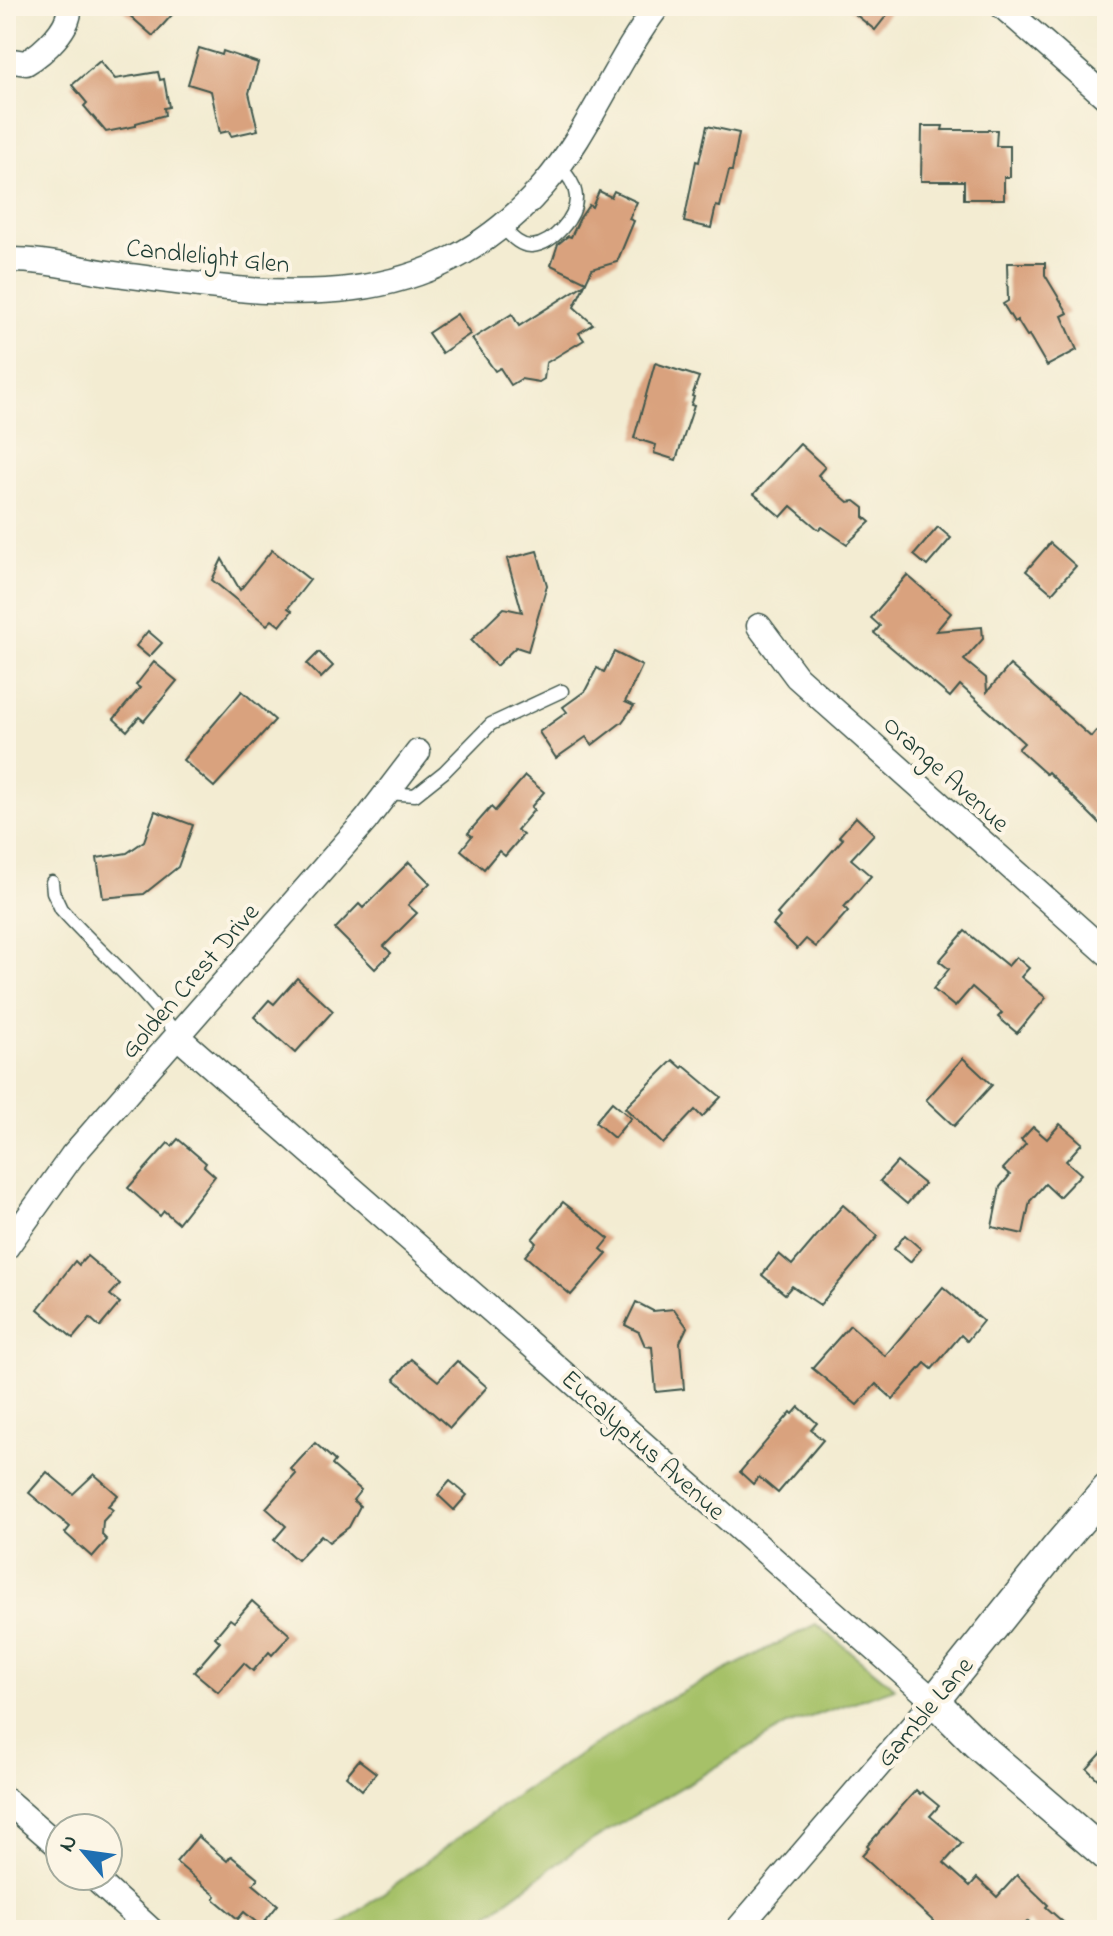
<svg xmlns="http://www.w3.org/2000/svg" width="1113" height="1936" font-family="'Indie Flower',sans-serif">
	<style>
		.green { fill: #a6c167; stroke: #627f4e; stroke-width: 2 }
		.building { fill: #d9a27e }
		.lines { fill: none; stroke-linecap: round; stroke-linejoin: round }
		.service-casing { stroke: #3f574c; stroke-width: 15 }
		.minor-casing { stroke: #3f574c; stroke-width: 27 }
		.tertiary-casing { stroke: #3f574c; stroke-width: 33 }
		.service { stroke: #fff; stroke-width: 12 }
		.minor { stroke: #fff; stroke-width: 24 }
		.tertiary { stroke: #fff; stroke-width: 30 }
		.labels { text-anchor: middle; stroke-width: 8; stroke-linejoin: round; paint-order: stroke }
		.street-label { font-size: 26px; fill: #1f3d34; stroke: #fcf5e5 }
	</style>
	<rect width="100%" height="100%" fill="#fcf5e5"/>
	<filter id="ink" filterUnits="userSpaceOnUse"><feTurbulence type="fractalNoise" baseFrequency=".0125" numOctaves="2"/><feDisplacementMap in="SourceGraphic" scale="16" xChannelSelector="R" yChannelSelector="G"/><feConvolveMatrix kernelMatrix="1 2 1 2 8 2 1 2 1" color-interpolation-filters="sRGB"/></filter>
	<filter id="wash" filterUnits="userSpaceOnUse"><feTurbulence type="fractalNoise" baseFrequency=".006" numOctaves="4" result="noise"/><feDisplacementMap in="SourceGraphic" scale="32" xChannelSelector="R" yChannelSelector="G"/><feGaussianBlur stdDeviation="1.8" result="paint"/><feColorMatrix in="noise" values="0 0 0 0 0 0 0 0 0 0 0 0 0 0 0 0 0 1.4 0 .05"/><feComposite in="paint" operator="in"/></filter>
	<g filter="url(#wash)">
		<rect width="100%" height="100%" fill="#f3ecd2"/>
		<path class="green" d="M 816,1624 L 895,1688 L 787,1725 L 574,1851 L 467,1930 L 333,1930 L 511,1799 L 653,1707 Z"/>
		<g id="blocks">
			<g class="building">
				<path d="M 119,6 L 180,6 L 153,36 Z"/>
				<path d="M 845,6 L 894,6 L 875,30 Z"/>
				<path d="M 199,48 L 222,55 L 223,51 L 258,63 L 249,93 L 258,130 L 231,136 L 229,131 L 220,133 L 211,91 L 188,84 Z"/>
				<path d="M 100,61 L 115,79 L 158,72 L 160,80 L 164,79 L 169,107 L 164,108 L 165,115 L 136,123 L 136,126 L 106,132 L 84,106 L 87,103 L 72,85 Z"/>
				<path d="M 707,126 L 739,133 L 732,171 L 729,171 L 720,207 L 716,206 L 711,228 L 684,222 L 696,161 L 699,162 Z"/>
				<path d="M 922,126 L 943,126 L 942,130 L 997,130 L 996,146 L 1010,146 L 1010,177 L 1004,177 L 1004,199 L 964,199 L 964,181 L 921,181 Z"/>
				<path d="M 599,191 L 611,197 L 614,191 L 637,202 L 629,219 L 634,221 L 617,262 L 592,269 L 586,282 L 551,265 L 558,244 L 568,236 L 571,237 L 580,218 L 589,205 L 592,207 Z"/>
				<path d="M 1007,263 L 1045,263 L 1045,275 L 1068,313 L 1062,316 L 1077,350 L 1047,366 L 1029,335 L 1027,336 L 1017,320 L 1014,322 L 1003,304 L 1008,301 Z"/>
				<path d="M 585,284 L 574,307 L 593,324 L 579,333 L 584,340 L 546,363 L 544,379 L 539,382 L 521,379 L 511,385 L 500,368 L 495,371 L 472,339 L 512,314 L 519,326 Z"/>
				<path d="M 457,314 L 470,334 L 442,353 L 428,333 Z"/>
				<path d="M 655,363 L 699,377 L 692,396 L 694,397 L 691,405 L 694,406 L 676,460 L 654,453 L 656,445 L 634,438 Z"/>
				<path d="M 800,444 L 825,467 L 818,475 L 828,485 L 848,502 L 855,501 L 864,508 L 864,517 L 870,522 L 847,544 L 822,527 L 819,530 L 791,506 L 781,517 L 754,494 Z"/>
				<path d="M 938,527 L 951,538 L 927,566 L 914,555 Z"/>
				<path d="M 1050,543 L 1076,566 L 1052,593 L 1026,571 Z"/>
				<path d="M 272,550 L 310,580 L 288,608 L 292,611 L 280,626 L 272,620 L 267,625 L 212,580 L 222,559 L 240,590 Z"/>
				<path d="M 537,551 L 547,585 L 528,651 L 516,647 L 496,666 L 471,640 L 504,608 L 522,612 L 507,559 Z"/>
				<path d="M 907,575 L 951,613 L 936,631 L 982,627 L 983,639 L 964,660 L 986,678 L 987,692 L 1010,665 L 1091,737 L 1096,731 L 1107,740 L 1107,831 L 1048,772 L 1046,774 L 1018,749 L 1024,743 L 960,685 L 950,697 L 874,633 L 880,626 L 871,618 Z"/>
				<path d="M 148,631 L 162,643 L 149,657 L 136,646 Z"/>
				<path d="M 319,652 L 333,666 L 321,678 L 307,664 Z"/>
				<path d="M 614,652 L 642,666 L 625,702 L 634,706 L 622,722 L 592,745 L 586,737 L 556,758 L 539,732 L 567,712 L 563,707 L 585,691 L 597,668 L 604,672 Z"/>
				<path d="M 154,662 L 177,681 L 144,721 L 139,717 L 127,731 L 114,719 L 140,688 L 136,685 Z"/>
				<path d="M 242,691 L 275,720 L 214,787 L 183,760 Z"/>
				<path d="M 525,776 L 544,792 L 531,807 L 534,810 L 517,830 L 523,835 L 505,856 L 499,851 L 484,869 L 461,850 L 472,836 L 468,833 L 491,807 L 495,811 Z"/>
				<path d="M 155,811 L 193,825 L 178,867 L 144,894 L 103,898 L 97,858 L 127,853 L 144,841 Z"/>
				<path d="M 856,817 L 874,834 L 851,859 L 871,876 L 844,907 L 848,911 L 816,947 L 806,939 L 797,949 L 773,925 L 780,917 L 777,914 L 843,839 L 839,836 Z"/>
				<path d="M 409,862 L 430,883 L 408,905 L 417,913 L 384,946 L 391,953 L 375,969 L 335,929 L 359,904 L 363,908 Z"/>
				<path d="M 965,931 L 1008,966 L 1016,957 L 1029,968 L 1021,977 L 1046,998 L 1017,1033 L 998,1017 L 1002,1013 L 972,987 L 955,1007 L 933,989 L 949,969 L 939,961 Z"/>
				<path d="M 297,978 L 333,1011 L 295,1053 L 254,1017 L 269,1000 L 274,1004 Z"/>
				<path d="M 963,1058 L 992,1085 L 954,1126 L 926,1100 Z"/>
				<path d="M 673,1060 L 682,1068 L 684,1066 L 721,1097 L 702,1117 L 695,1110 L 663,1144 L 625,1108 Z"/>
				<path d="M 612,1102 L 631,1118 L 614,1138 L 595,1122 Z"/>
				<path d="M 1060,1124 L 1082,1143 L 1066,1161 L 1081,1174 L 1059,1197 L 1045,1184 L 1030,1201 L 1023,1234 L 992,1227 L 1000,1187 L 1010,1175 L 1003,1169 L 1026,1144 L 1021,1140 L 1033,1127 L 1047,1139 Z"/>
				<path d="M 178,1139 L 206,1163 L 204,1166 L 215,1176 L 178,1223 L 164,1211 L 160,1216 L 128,1188 L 168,1143 L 172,1146 Z"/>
				<path d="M 897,1162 L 924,1184 L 907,1204 L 880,1181 Z"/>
				<path d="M 563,1202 L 609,1239 L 601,1249 L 607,1254 L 571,1295 L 525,1256 L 536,1243 L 532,1239 Z"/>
				<path d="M 843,1205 L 878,1236 L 820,1305 L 792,1286 L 785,1294 L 762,1275 L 779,1254 L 792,1265 Z"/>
				<path d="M 905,1235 L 921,1249 L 910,1262 L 894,1249 Z"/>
				<path d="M 87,1256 L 120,1284 L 110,1295 L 120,1303 L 100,1327 L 90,1318 L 73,1338 L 38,1309 L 75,1261 L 79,1265 Z"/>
				<path d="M 943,1287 L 983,1321 L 967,1341 L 961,1335 L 932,1369 L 925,1363 L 893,1399 L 876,1384 L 857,1405 L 812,1368 L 850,1325 L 885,1356 Z"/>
				<path d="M 636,1302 L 653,1311 L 674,1309 L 687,1327 L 680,1342 L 684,1389 L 656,1392 L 652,1347 L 645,1346 L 639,1332 L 625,1325 Z"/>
				<path d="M 411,1359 L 438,1381 L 457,1361 L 487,1387 L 450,1428 L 394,1379 Z"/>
				<path d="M 799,1407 L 817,1423 L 811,1430 L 823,1440 L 778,1493 L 759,1477 L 753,1484 L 740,1472 L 791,1412 L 793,1414 Z"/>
				<path d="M 315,1443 L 335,1461 L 332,1465 L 361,1490 L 353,1500 L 360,1506 L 349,1527 L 329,1542 L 321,1535 L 297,1560 L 274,1540 L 286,1526 L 266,1508 L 296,1474 L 291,1469 Z"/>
				<path d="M 47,1472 L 73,1494 L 94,1474 L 118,1495 L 108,1506 L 113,1510 L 103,1521 L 102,1535 L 107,1540 L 92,1557 L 65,1533 L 70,1527 L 29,1493 Z"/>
				<path d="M 450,1481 L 467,1495 L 454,1510 L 438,1495 Z"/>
				<path d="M 252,1601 L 290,1635 L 272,1655 L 269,1652 L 253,1671 L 244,1663 L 218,1692 L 194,1672 L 220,1642 L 215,1637 L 230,1619 L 234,1622 Z"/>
				<path d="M 1107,1747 L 1107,1788 L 1087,1769 Z"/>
				<path d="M 359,1760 L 376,1773 L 362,1790 L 346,1776 Z"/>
				<path d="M 916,1790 L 920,1794 L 922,1792 L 939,1806 L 930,1816 L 962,1843 L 944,1863 L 970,1886 L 977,1878 L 997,1897 L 1017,1875 L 1048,1905 L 1046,1907 L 1072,1930 L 1037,1930 L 1028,1921 L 1020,1930 L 943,1930 L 862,1856 L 869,1848 L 867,1846 Z"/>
				<path d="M 198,1836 L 227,1861 L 231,1856 L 258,1878 L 253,1884 L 278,1905 L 261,1926 L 244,1912 L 238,1919 L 214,1899 L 216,1896 L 176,1862 Z"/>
			</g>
		</g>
	</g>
	<g filter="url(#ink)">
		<use href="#blocks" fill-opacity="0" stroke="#3f574c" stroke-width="2"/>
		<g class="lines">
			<g class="service-casing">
				<g id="service">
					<path d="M 501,226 C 510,235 519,247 532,246 C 553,244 577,217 576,197 C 575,183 566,174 558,164"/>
					<path d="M 387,793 L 415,795 L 444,772 L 491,724 L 562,691"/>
					<path d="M 52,882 L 53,892 L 61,909 C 99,952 146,989 178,1037"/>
				</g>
			</g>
			<g class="minor-casing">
				<g id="minor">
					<path d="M 1002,6 L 1107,98"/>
					<path d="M 6,60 L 26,63 C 43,53 72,27 69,6"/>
					<path d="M 6,260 C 39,259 75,268 109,273 C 270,295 423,325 544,185 C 590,131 615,62 658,6"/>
					<path d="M 759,626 L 797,677 L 1107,953"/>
					<path d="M 178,1037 L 554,1365 L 934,1701 L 737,1930"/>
					<path d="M 6,1248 L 72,1156 L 366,820 L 418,752"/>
					<path d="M 6,1800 L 60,1847"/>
					<path d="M 92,1876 L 151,1930"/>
				</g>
			</g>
			<g class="tertiary-casing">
				<path id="tertiary" d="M 1107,1489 L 1058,1546 L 934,1701 L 977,1744 L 1107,1856"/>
			</g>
			<use href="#service" class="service"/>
			<use href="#minor" class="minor"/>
			<use href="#tertiary" class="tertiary"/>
		</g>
	</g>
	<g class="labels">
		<g class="street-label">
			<text transform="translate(208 255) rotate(6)" y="9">Candlelight Glen</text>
			<text transform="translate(947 773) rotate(42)" y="9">Orange Avenue</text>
			<text transform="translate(189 980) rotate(-49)" y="9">Golden Crest Drive</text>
			<text transform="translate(644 1444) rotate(42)" y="9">Eucalyptus Avenue</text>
			<text transform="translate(924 1711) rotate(-50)" y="9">Gamble Lane</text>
		</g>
	</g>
	<rect width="1113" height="1936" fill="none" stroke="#fcf5e5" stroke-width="32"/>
	<g transform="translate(84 1852) rotate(299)"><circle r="38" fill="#fcf5e5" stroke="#a4ab9e" stroke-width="2"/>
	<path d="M0-6L14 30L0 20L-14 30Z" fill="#1f6fb2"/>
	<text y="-12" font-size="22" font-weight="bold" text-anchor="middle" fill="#1f3d34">N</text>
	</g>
</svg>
